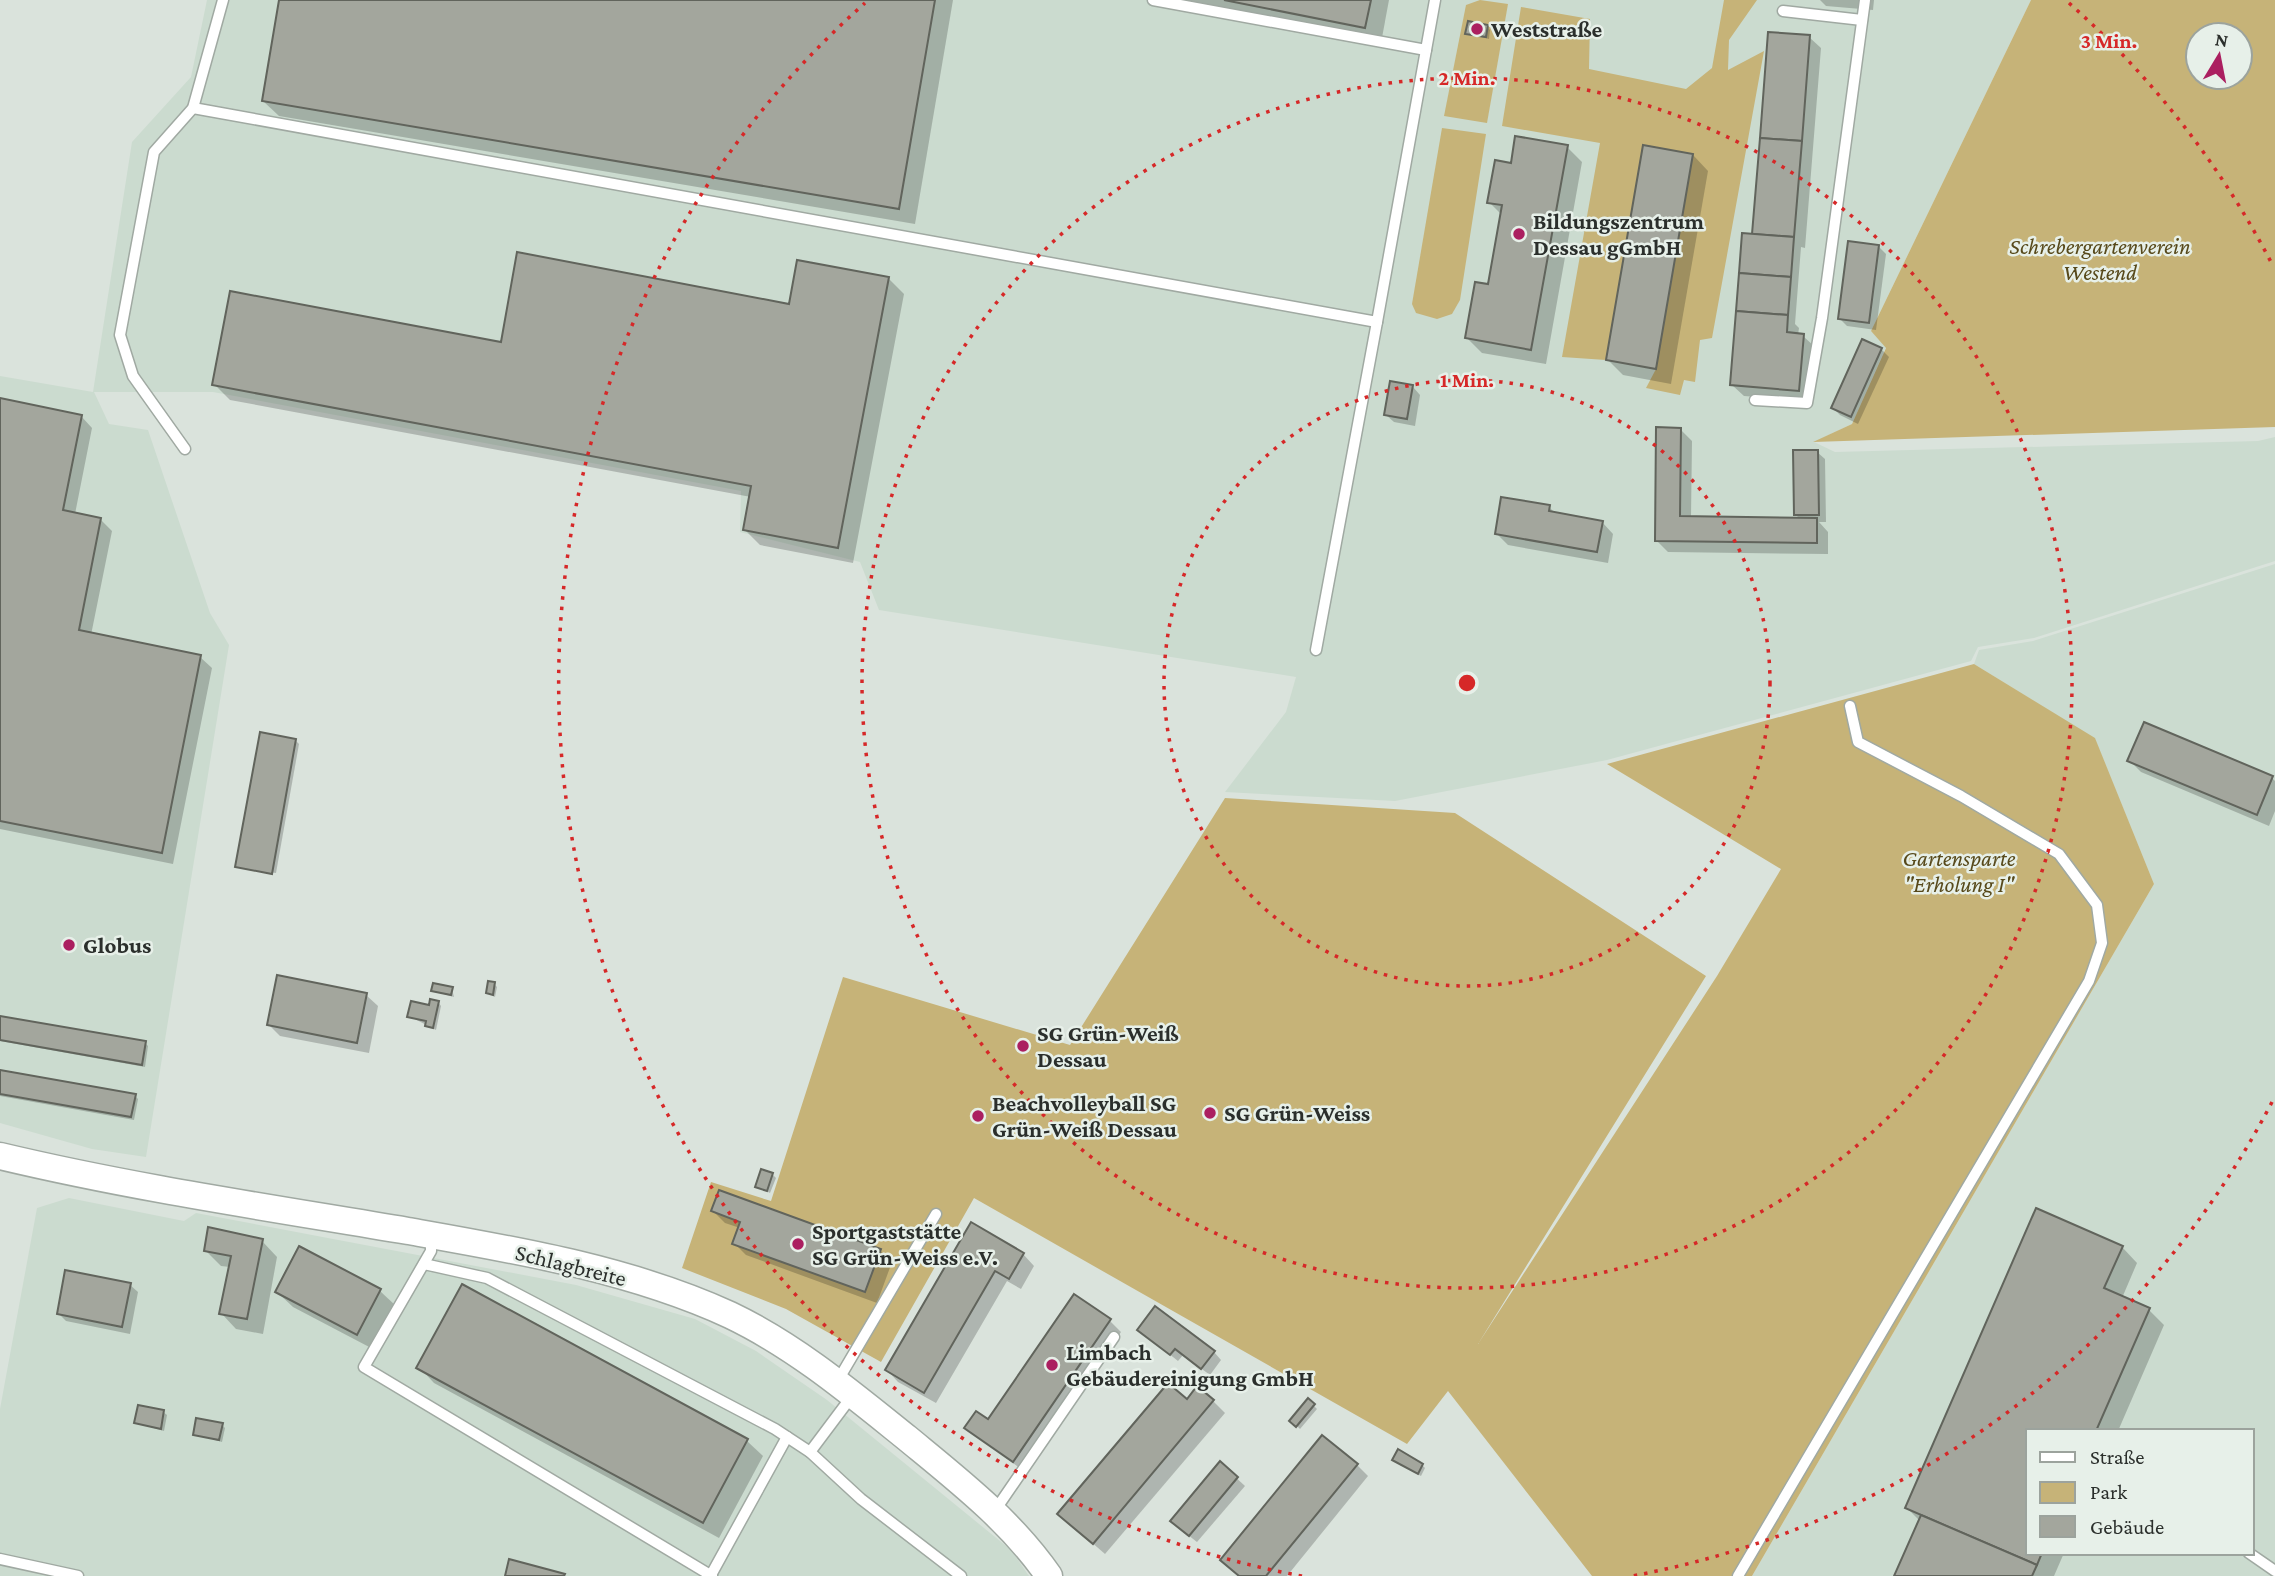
<svg xmlns="http://www.w3.org/2000/svg" width="2275" height="1576" font-family="'Crimson Pro',serif">
	<style>
		.built { fill: #cbdbcf; fill-rule: evenodd }
		.green { fill: #c6b378; fill-rule: evenodd }
		.shadow { fill: #0003 }
		.building { fill: #a3a69d; stroke: #61645c; stroke-width: 2 }
		.lines { fill: none; stroke-linecap: round; stroke-linejoin: round }
		.service-casing { stroke: #a0a9a2; stroke-width: 13 }
		.tertiary-casing { stroke: #a0a9a2; stroke-width: 29 }
		.service { stroke: #fff; stroke-width: 10 }
		.tertiary { stroke: #fff; stroke-width: 26 }
		.ring { fill: none; stroke: #d62828; stroke-width: 3.5; stroke-dasharray: 3.5 7 }
		.poi-dot { fill: #ab1f60; stroke: #e7f0e9; stroke-width: 2.5 }
		.labels { text-anchor: middle; stroke-width: 5; stroke-linejoin: round; paint-order: stroke }
		.poi-label { font-size: 23px; font-weight: bold; fill: #2b2f2c; stroke: #e7f0e9; text-anchor: start }
		.park-label { font-size: 23px; font-style: italic; fill: #57491a; stroke: #e7f0e9 }
		.street-label { font-size: 23px; fill: #2b2f2c; stroke: #e7f0e9 }
		.centre { fill: #d62828; stroke: #e7f0e9; stroke-width: 3.5 }
		.ring-label { font-size: 21px; text-anchor: middle; font-weight: bold; fill: #d62828; stroke: #e7f0e9; stroke-width: 5; stroke-linejoin: round; paint-order: stroke }
	</style>
	<rect width="100%" height="100%" fill="#dae3dc"/>
	<g class="built">
		<path d="M 207,0 L 2031,0 L 1871,331 L 1886,347 L 1852,424 L 1814,442 L 1835,452 L 2258,441 L 2275,437 L 2275,561 L 2034,638 L 1978,647 L 1971,661 L 1607,760 L 1395,801 L 1225,792 L 1286,712 L 1296,677 L 879,610 L 860,562 L 740,532 L 741,491 L 213,392 L 94,392 L 109,424 L 148,430 L 210,613 L 229,645 L 146,1157 L 92,1149 L 0,1123 L 0,376 L 93,392 L 132,142 L 191,77 Z"/>
		<path d="M 2275,564 L 2275,1576 L 1752,1576 L 2154,884 L 2095,739 L 1974,664 L 1979,650 L 2033,641 ZM 2028,1431 L 2252,1431 L 2252,1553 L 2028,1553 Z"/>
		<path d="M 69,1198 L 184,1221 L 196,1213 L 576,1285 L 695,1319 L 756,1351 L 827,1400 L 1011,1550 L 1029,1576 L 0,1576 L 0,1409 L 37,1208 Z"/>
	</g>
	<g class="green">
		<path d="M 1480,0 L 1508,4 L 1487,123 L 1444,116 L 1466,5 Z"/>
		<path d="M 1724,0 L 1757,0 L 1729,40 L 1728,70 L 1764,51 L 1712,338 L 1700,340 L 1695,382 L 1684,380 L 1680,395 L 1646,388 L 1656,369 L 1693,154 L 1643,145 L 1606,360 L 1562,357 L 1600,143 L 1502,126 L 1521,7 L 1590,19 L 1589,69 L 1686,89 L 1712,68 Z"/>
		<path d="M 2031,0 L 2275,0 L 2275,427 L 1813,442 L 1852,424 L 1886,348 L 1871,331 ZM 2198,35 L 2240,35 L 2240,77 L 2198,77 Z"/>
		<path d="M 1442,128 L 1486,134 L 1460,300 L 1452,314 L 1437,319 L 1416,313 L 1412,304 Z"/>
		<path d="M 1974,664 L 2095,738 L 2154,884 L 1752,1576 L 1592,1576 L 1448,1391 L 1407,1444 L 974,1198 L 881,1362 L 786,1309 L 682,1268 L 711,1182 L 771,1201 L 843,977 L 1070,1045 L 1225,798 L 1455,813 L 1706,976 L 1478,1344 L 1717,976 L 1781,869 L 1607,764 Z"/>
	</g>
	<g class="shadow">
		<path d="M 281,0 L 953,0 L 915,224 L 279,116 L 263,101 Z"/>
		<path d="M 1166,0 L 1389,0 L 1381,43 Z"/>
		<path d="M 1820,0 L 1874,0 L 1873,10 L 1826,6 Z"/>
		<path d="M 1487,27 L 1490,30 L 1489,39 L 1467,33 Z"/>
		<path d="M 1809,37 L 1821,48 L 1805,248 L 1801,247 L 1795,324 L 1799,328 L 1798,335 L 1803,336 L 1815,347 L 1810,401 L 1744,396 L 1732,385 L 1754,235 Z"/>
		<path d="M 1567,147 L 1582,162 L 1546,364 L 1482,353 L 1467,338 L 1489,286 L 1502,215 L 1489,202 L 1512,165 Z"/>
		<path d="M 1693,155 L 1708,171 L 1671,384 L 1623,375 L 1608,360 Z"/>
		<path d="M 1878,246 L 1886,254 L 1876,330 L 1847,326 L 1839,318 Z"/>
		<path d="M 888,278 L 904,294 L 853,563 L 760,545 L 745,530 L 751,497 L 230,400 L 214,384 L 790,306 Z"/>
		<path d="M 1881,349 L 1889,357 L 1858,424 L 1840,415 L 1833,408 Z"/>
		<path d="M 1392,383 L 1413,387 L 1420,395 L 1415,426 L 1394,422 L 1386,415 Z"/>
		<path d="M 0,400 L 81,416 L 92,428 L 75,514 L 100,519 L 112,531 L 91,635 L 200,657 L 212,668 L 173,864 L 0,829 Z"/>
		<path d="M 1680,429 L 1692,441 L 1691,518 L 1801,520 L 1796,515 L 1817,452 L 1825,459 L 1826,522 L 1819,522 L 1828,532 L 1828,554 L 1668,552 L 1656,540 Z"/>
		<path d="M 1549,507 L 1556,514 L 1602,522 L 1613,534 L 1608,563 L 1508,545 L 1497,534 Z"/>
		<path d="M 295,740 L 299,744 L 276,873 L 239,868 Z"/>
		<path d="M 2129,760 L 2272,778 L 2275,781 L 2275,811 L 2269,826 L 2141,772 Z"/>
		<path d="M 494,984 L 497,987 L 495,997 L 488,993 Z"/>
		<path d="M 452,989 L 454,997 L 433,991 Z"/>
		<path d="M 366,995 L 378,1006 L 369,1053 L 280,1036 L 269,1025 Z"/>
		<path d="M 438,1002 L 441,1006 L 436,1030 L 409,1016 Z"/>
		<path d="M 0,1017 L 145,1043 L 148,1046 L 145,1067 L 0,1041 Z"/>
		<path d="M 0,1072 L 135,1096 L 138,1099 L 134,1120 L 0,1096 Z"/>
		<path d="M 772,1174 L 776,1178 L 770,1193 L 757,1186 Z"/>
		<path d="M 713,1211 L 880,1250 L 892,1262 L 877,1303 L 746,1255 L 734,1243 L 740,1228 L 725,1223 Z"/>
		<path d="M 971,1224 L 1023,1254 L 1034,1266 L 1021,1289 L 1007,1281 L 936,1403 L 898,1382 L 887,1370 Z"/>
		<path d="M 262,1241 L 277,1257 L 263,1334 L 236,1329 L 221,1313 L 230,1267 L 221,1266 L 205,1250 Z"/>
		<path d="M 2122,1247 L 2137,1263 L 2122,1298 L 2149,1310 L 2164,1325 L 2118,1431 L 2028,1431 L 2028,1553 L 2064,1553 L 2054,1576 L 1896,1576 L 1920,1521 L 1907,1508 Z"/>
		<path d="M 130,1285 L 138,1292 L 130,1334 L 66,1321 L 59,1314 Z"/>
		<path d="M 463,1287 L 747,1441 L 763,1456 L 719,1538 L 434,1383 L 419,1367 Z"/>
		<path d="M 380,1291 L 396,1306 L 373,1349 L 293,1307 L 277,1292 Z"/>
		<path d="M 1110,1321 L 1121,1332 L 1025,1472 L 966,1428 L 988,1422 Z"/>
		<path d="M 1139,1330 L 1214,1352 L 1221,1360 L 1210,1375 L 1183,1355 L 1178,1361 Z"/>
		<path d="M 1187,1401 L 1213,1401 L 1225,1413 L 1105,1554 L 1059,1514 Z"/>
		<path d="M 1309,1401 L 1317,1409 L 1300,1429 L 1292,1421 Z"/>
		<path d="M 163,1412 L 167,1415 L 164,1431 L 136,1423 Z"/>
		<path d="M 222,1425 L 225,1428 L 222,1442 L 195,1434 Z"/>
		<path d="M 1220,1463 L 1245,1486 L 1197,1542 L 1179,1528 Z"/>
		<path d="M 1397,1463 L 1422,1465 L 1425,1468 L 1421,1476 Z"/>
		<path d="M 1357,1465 L 1368,1476 L 1287,1576 L 1239,1576 L 1222,1560 Z"/>
	</g>
	<g class="building">
		<path d="M 279,0 L 935,0 L 899,209 L 262,101 Z"/>
		<path d="M 1224,0 L 1371,0 L 1365,28 Z"/>
		<path d="M 1468,21 L 1488,25 L 1486,37 L 1465,34 Z"/>
		<path d="M 1768,32 L 1810,35 L 1802,141 L 1760,138 Z"/>
		<path d="M 1515,136 L 1568,145 L 1531,350 L 1465,338 L 1475,282 L 1488,284 L 1502,205 L 1487,203 L 1495,160 L 1511,163 Z"/>
		<path d="M 1760,138 L 1802,141 L 1794,237 L 1752,234 Z"/>
		<path d="M 1643,145 L 1693,154 L 1656,369 L 1606,360 Z"/>
		<path d="M 1742,233 L 1794,237 L 1791,277 L 1739,273 Z"/>
		<path d="M 1848,241 L 1879,245 L 1869,323 L 1838,319 Z"/>
		<path d="M 517,252 L 789,304 L 797,260 L 889,277 L 838,548 L 743,530 L 751,486 L 212,385 L 230,291 L 501,342 Z"/>
		<path d="M 1739,273 L 1791,277 L 1788,315 L 1736,311 Z"/>
		<path d="M 1736,311 L 1788,315 L 1787,332 L 1804,334 L 1799,391 L 1730,385 Z"/>
		<path d="M 1862,339 L 1882,348 L 1851,417 L 1831,408 Z"/>
		<path d="M 1390,381 L 1413,385 L 1407,419 L 1384,415 Z"/>
		<path d="M 0,398 L 82,415 L 63,510 L 101,518 L 79,630 L 201,655 L 162,853 L 0,821 Z"/>
		<path d="M 1656,427 L 1681,428 L 1680,516 L 1817,518 L 1817,543 L 1655,541 Z"/>
		<path d="M 1793,450 L 1818,450 L 1819,515 L 1794,515 Z"/>
		<path d="M 1501,497 L 1550,505 L 1549,511 L 1603,521 L 1597,552 L 1495,534 Z"/>
		<path d="M 2144,722 L 2273,776 L 2257,815 L 2127,761 Z"/>
		<path d="M 260,732 L 296,739 L 272,874 L 235,867 Z"/>
		<path d="M 277,975 L 367,993 L 357,1043 L 267,1025 Z"/>
		<path d="M 488,981 L 495,982 L 493,995 L 486,993 Z"/>
		<path d="M 433,983 L 453,987 L 451,995 L 431,991 Z"/>
		<path d="M 430,999 L 439,1001 L 433,1028 L 425,1026 L 426,1021 L 407,1017 L 411,1001 L 429,1005 Z"/>
		<path d="M 0,1016 L 146,1041 L 142,1065 L 0,1040 Z"/>
		<path d="M 0,1070 L 136,1094 L 131,1117 L 0,1094 Z"/>
		<path d="M 761,1169 L 773,1173 L 767,1191 L 755,1187 Z"/>
		<path d="M 719,1190 L 881,1249 L 865,1292 L 732,1244 L 740,1222 L 711,1211 Z"/>
		<path d="M 2036,1208 L 2123,1246 L 2104,1288 L 2150,1308 L 2096,1431 L 2028,1431 L 2028,1553 L 2042,1553 L 2037,1565 L 1905,1508 Z"/>
		<path d="M 971,1222 L 1024,1253 L 1009,1279 L 995,1271 L 924,1393 L 885,1370 Z"/>
		<path d="M 208,1227 L 263,1239 L 247,1319 L 219,1314 L 231,1256 L 204,1251 Z"/>
		<path d="M 299,1246 L 381,1289 L 357,1335 L 275,1292 Z"/>
		<path d="M 65,1270 L 131,1283 L 122,1327 L 57,1314 Z"/>
		<path d="M 462,1284 L 748,1439 L 703,1523 L 416,1368 Z"/>
		<path d="M 1074,1294 L 1111,1319 L 1013,1462 L 964,1428 L 976,1411 L 988,1419 Z"/>
		<path d="M 1155,1306 L 1215,1351 L 1201,1369 L 1175,1349 L 1170,1355 L 1137,1330 Z"/>
		<path d="M 1168,1383 L 1187,1399 L 1197,1386 L 1214,1400 L 1093,1544 L 1057,1514 Z"/>
		<path d="M 1308,1398 L 1315,1404 L 1296,1427 L 1289,1421 Z"/>
		<path d="M 138,1405 L 164,1410 L 161,1429 L 134,1423 Z"/>
		<path d="M 196,1418 L 223,1423 L 219,1440 L 193,1435 Z"/>
		<path d="M 1322,1435 L 1358,1464 L 1266,1576 L 1239,1576 L 1220,1560 Z"/>
		<path d="M 1398,1449 L 1423,1464 L 1418,1474 L 1392,1460 Z"/>
		<path d="M 1220,1461 L 1238,1477 L 1189,1536 L 1170,1521 Z"/>
		<path d="M 1921,1515 L 2037,1565 L 2032,1576 L 1894,1576 Z"/>
		<path d="M 509,1559 L 565,1574 L 564,1576 L 505,1576 Z"/>
	</g>
	<g class="lines">
		<g class="service-casing">
			<g id="service">
				<path d="M 1153,0 L 1426,50"/>
				<path d="M 1783,11 L 1862,20"/>
				<path d="M 193,108 L 1377,322 L 1435,0"/>
				<path d="M 1755,400 L 1807,403 L 1822,318 L 1865,0"/>
				<path d="M 185,449 L 133,376 L 120,335 L 154,152 L 193,108 L 223,0"/>
				<path d="M 1316,650 L 1377,322"/>
				<path d="M 431,1235 L 431,1251 L 364,1367 L 712,1576"/>
				<path d="M 424,1264 L 487,1278 L 775,1429 L 810,1452 L 861,1499 L 961,1576"/>
				<path d="M 837,1382 L 936,1214"/>
				<path d="M 810,1452 L 852,1396"/>
				<path d="M 994,1512 L 1114,1337"/>
				<path d="M 2249,1553 L 2275,1571"/>
				<path d="M 0,1559 L 78,1576"/>
				<path d="M 711,1575 L 787,1437"/>
				<path d="M 1738,1576 L 2089,981 L 2102,943 L 2097,905 L 2059,854 L 1961,796 L 1858,742 L 1850,706"/>
			</g>
		</g>
		<g class="tertiary-casing">
			<path id="tertiary" d="M 0,1156 C 134,1188 272,1208 408,1231 C 516,1250 630,1269 730,1315 C 795,1346 851,1393 907,1438 C 958,1480 1011,1521 1049,1576"/>
		</g>
		<use href="#service" class="service"/>
		<use href="#tertiary" class="tertiary"/>
	</g>
	<g class="ring">
		<circle cx="1467" cy="683" r="303"/>
		<circle cx="1467" cy="683" r="605"/>
		<path d="M2272 1102A908 908 0 0 1 1632 1576M1302 1576A908 908 0 0 1 865 3M2069 3A908 908 0 0 1 2272 264"/>
	</g>
	<g class="poi-dot">
		<circle cx="1477" cy="29" r="7"/>
		<circle cx="1519" cy="234" r="7"/>
		<circle cx="69" cy="945" r="7"/>
		<circle cx="1023" cy="1046" r="7"/>
		<circle cx="1210" cy="1113" r="7"/>
		<circle cx="978" cy="1116" r="7"/>
		<circle cx="798" cy="1244" r="7"/>
		<circle cx="1052" cy="1365" r="7"/>
	</g>
	<g class="labels">
		<g class="poi-label">
			<text x="1491" y="37">Weststraße</text>
			<text x="1533" y="229">Bildungszentrum<tspan x="1533" dy="26">Dessau gGmbH</tspan></text>
			<text x="83" y="953">Globus</text>
			<text x="1037" y="1041">SG Grün-Weiß<tspan x="1037" dy="26">Dessau</tspan></text>
			<text x="992" y="1111">Beachvolleyball SG<tspan x="992" dy="26">Grün-Weiß Dessau</tspan></text>
			<text x="1224" y="1121">SG Grün-Weiss</text>
			<text x="812" y="1239">Sportgaststätte<tspan x="812" dy="26">SG Grün-Weiss e.V.</tspan></text>
			<text x="1066" y="1360">Limbach<tspan x="1066" dy="26">Gebäudereinigung GmbH</tspan></text>
		</g>
		<g class="park-label">
			<text x="2100" y="254">Schrebergartenverein<tspan x="2100" dy="26">Westend</tspan></text>
			<text x="1959" y="866">Gartensparte<tspan x="1959" dy="26">"Erholung I"</tspan></text>
		</g>
		<g class="street-label">
			<text transform="translate(571 1265) rotate(14)" y="8">Schlagbreite</text>
		</g>
	</g>
	<circle cx="1467" cy="683" r="10" class="centre"/>
	<g class="ring-label">
		<text x="2109" y="48">3 Min.</text>
		<text x="1467" y="85">2 Min.</text>
		<text x="1467" y="387">1 Min.</text>
	</g>
	<rect x="2026" y="1429" width="228" height="126" fill="#e7f0e9" stroke="#9ca39d" stroke-width="2"/>
	<rect x="2040" y="1452" width="35" height="10" fill="#ffffff" stroke="#9ca39d" stroke-width="2"/>
	<text x="2090" y="1464" font-size="21" fill="#2b2f2c">Straße</text>
	<rect x="2040" y="1482" width="35" height="21" fill="#c6b378" stroke="#9ca39d" stroke-width="2"/>
	<text x="2090" y="1499" font-size="21" fill="#2b2f2c">Park</text>
	<rect x="2040" y="1516" width="35" height="21" fill="#a3a69d" stroke="#9ca39d" stroke-width="2"/>
	<text x="2090" y="1534" font-size="21" fill="#2b2f2c">Gebäude</text>
	<g transform="translate(2219 56) rotate(10)"><circle r="33" fill="#e7f0e9" stroke="#9ca39d" stroke-width="2"/>
	<path d="M0-5L12 26L0 18L-12 26Z" fill="#ab1f60"/>
	<text y="-10" font-size="19" font-weight="bold" text-anchor="middle" fill="#2b2f2c">N</text>
	</g>
</svg>
